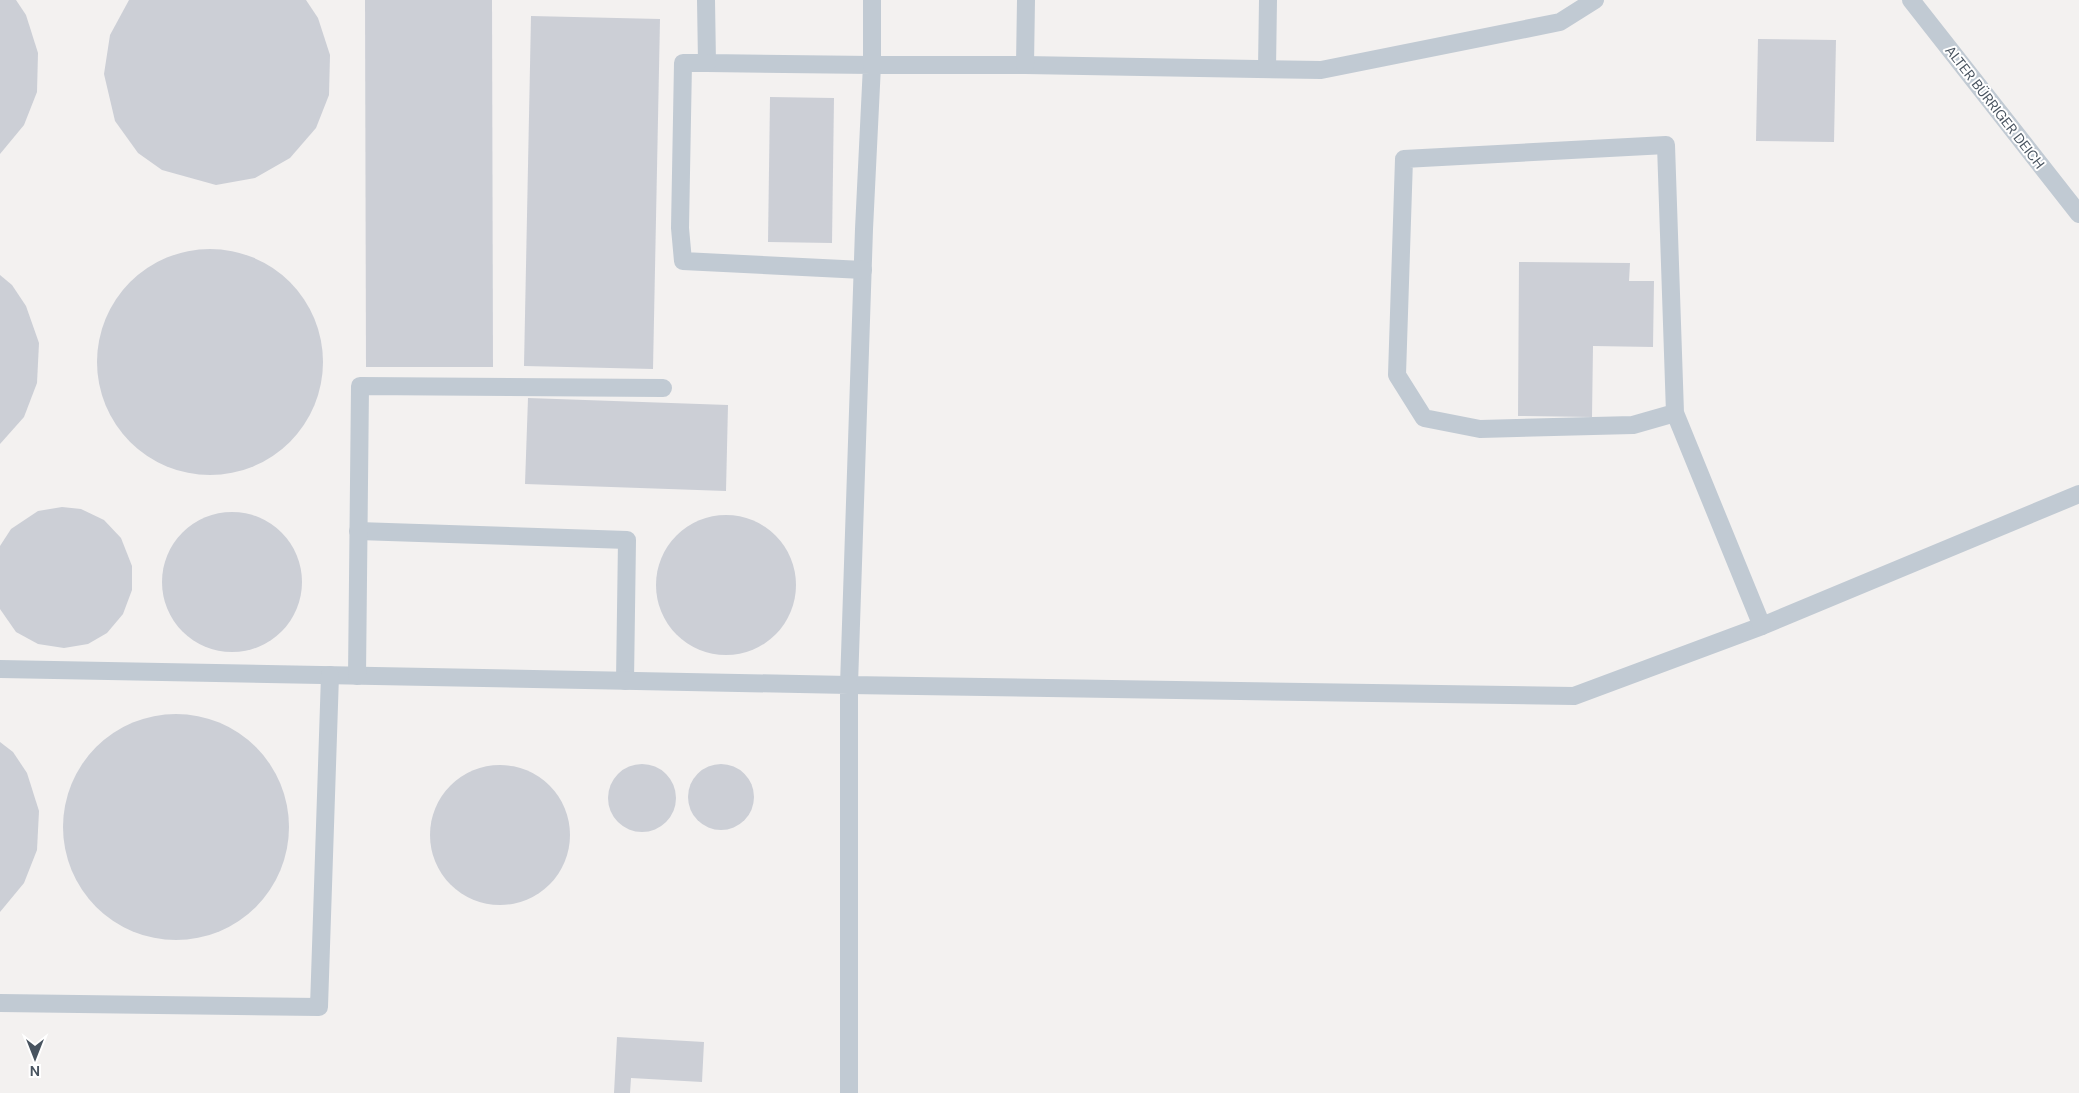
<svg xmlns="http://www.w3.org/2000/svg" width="2079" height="1093" font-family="'DM Sans',sans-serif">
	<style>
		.building { fill: #cccfd6 }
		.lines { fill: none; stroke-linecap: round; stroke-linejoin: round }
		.lane { stroke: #c1cad3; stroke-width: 18 }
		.labels { text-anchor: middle; stroke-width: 4; stroke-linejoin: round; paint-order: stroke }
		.street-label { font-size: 14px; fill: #48535f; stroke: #fff }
	</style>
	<rect width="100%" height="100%" fill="#f3f1f0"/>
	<g class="building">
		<path d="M 0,0 L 16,0 L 26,15 L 38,53 L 37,92 L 24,125 L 0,154 Z"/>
		<path d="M 129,0 L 306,0 L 318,18 L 330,55 L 329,95 L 316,128 L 290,158 L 255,178 L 216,185 L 162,170 L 138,153 L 115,121 L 104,74 L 110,35 Z"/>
		<path d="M 365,0 L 492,0 L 493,367 L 366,367 Z"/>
		<path d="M 531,16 L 660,19 L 653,369 L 524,366 Z"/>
		<path d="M 1758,39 L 1836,40 L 1834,142 L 1756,141 Z"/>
		<path d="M 770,97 L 834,98 L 832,243 L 768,242 Z"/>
		<circle cx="210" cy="362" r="113"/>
		<path d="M 1519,262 L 1630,263 L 1629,281 L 1654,281 L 1653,347 L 1593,346 L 1592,417 L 1518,416 Z"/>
		<path d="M 0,275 L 12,285 L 26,306 L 39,343 L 37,383 L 24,417 L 0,444 Z"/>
		<path d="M 528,398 L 728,405 L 726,491 L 525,484 Z"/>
		<path d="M 62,507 L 81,509 L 104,520 L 121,538 L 132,566 L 132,590 L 123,614 L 107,633 L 88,644 L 64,648 L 38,644 L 16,632 L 0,609 L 0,546 L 11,529 L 38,511 Z"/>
		<circle cx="232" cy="582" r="70"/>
		<circle cx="726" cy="585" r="70"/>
		<circle cx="176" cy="827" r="113"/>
		<path d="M 0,742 L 13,752 L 27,773 L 39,811 L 37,850 L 24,883 L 0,912 Z"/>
		<circle cx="721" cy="797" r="33"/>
		<circle cx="642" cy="798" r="34"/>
		<circle cx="500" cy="835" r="70"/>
		<path d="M 617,1037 L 704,1042 L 702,1082 L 631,1078 L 630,1093 L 614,1093 Z"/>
	</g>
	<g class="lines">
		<g class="lane">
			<path d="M 706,0 L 707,63 L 872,65 L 864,229 L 849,685 L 1574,696 L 1762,626 L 2079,494"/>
			<path d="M 872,0 L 872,65 L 1025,65 L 1321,70 L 1560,22 L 1595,0"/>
			<path d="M 1911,0 L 2079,214"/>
			<path d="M 707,63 L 683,63 L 680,228 L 683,261 L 863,270"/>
			<path d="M 1025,65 L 1026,0"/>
			<path d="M 1267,69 L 1268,0"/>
			<path d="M 1675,413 L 1633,425 L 1480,429 L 1424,418 L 1397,375 L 1404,159 L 1666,145 L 1675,413 L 1762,626"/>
			<path d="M 358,531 L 627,540 L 625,681"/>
			<path d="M 0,669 L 849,685 L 849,1093"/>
			<path d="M 357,676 L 360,386 L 663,388"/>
			<path d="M 0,1003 L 319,1007 L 330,675"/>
		</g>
	</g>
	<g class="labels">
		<g class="street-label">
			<text transform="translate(1995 107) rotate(52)" y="5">ALTER BÜRRIGER DEICH</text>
		</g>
	</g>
	<g transform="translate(35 1058) rotate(180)" stroke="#ffffff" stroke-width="4" paint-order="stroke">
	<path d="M0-4L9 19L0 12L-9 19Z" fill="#48535f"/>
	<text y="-8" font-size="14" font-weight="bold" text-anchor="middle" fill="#48535f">N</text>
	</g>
</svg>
